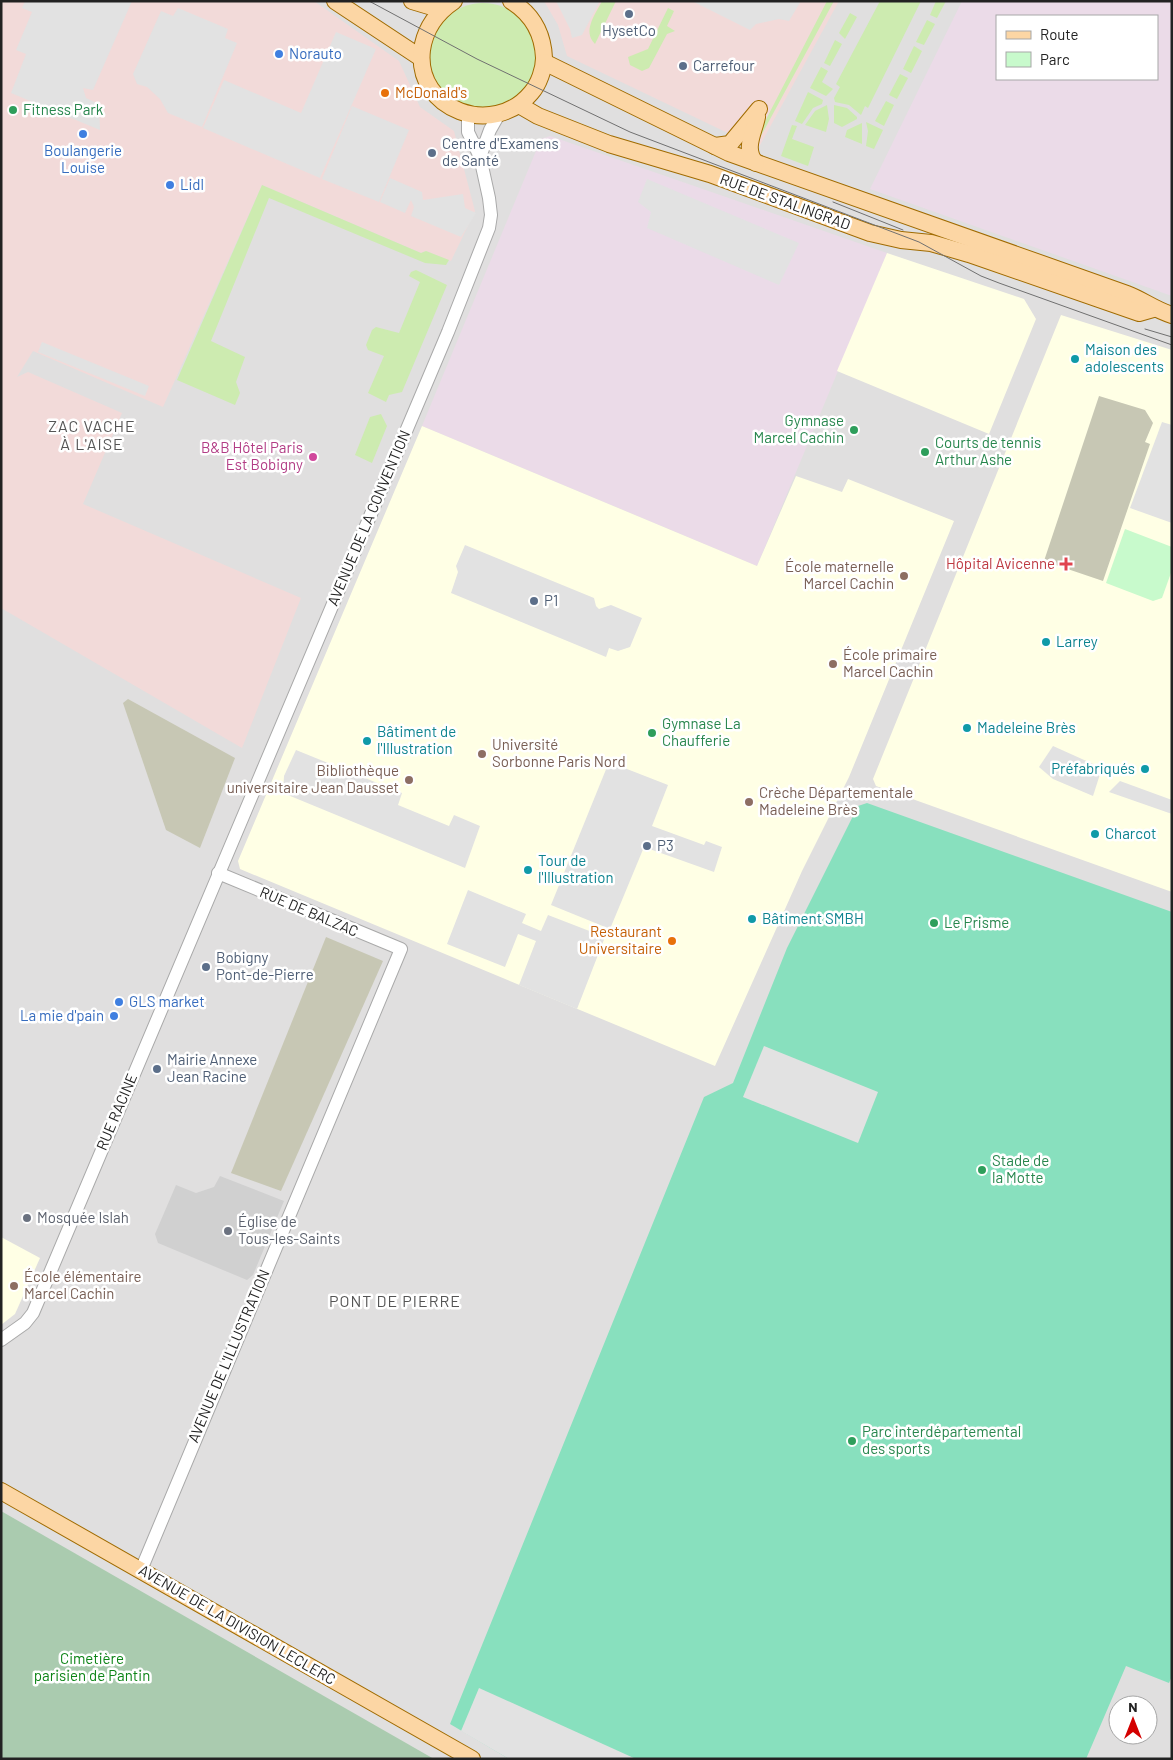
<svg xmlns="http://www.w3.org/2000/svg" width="1173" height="1760" font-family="Barlow,sans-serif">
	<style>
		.residential { fill: #e0dfdf; fill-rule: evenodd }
		.commercial { fill: #f2dad9 }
		.industrial { fill: #ebdbe8; fill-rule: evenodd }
		.education { fill: #ffffe5 }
		.religious { fill: #d0d0d0 }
		.construction { fill: #c7c7b4 }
		.grass { fill: #cdebb0 }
		.cemetery { fill: #aacbaf }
		.park { fill: #c8facc }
		.pitch { fill: #88e0be }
		.parking { fill: #e2e2e2 }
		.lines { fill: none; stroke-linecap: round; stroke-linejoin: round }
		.minor-casing { stroke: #a9a9a9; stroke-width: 14 }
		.major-casing { stroke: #a06b00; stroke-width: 18 }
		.minor { stroke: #fff; stroke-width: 12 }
		.major { stroke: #fcd6a4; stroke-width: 16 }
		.tram { stroke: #707070; stroke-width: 1 }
		.service-dot { fill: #5c6f8a; stroke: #fff; stroke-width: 2 }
		.shop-dot { fill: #3f7fe0; stroke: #fff; stroke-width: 2 }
		.food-dot { fill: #e8710a; stroke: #fff; stroke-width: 2 }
		.leisure-dot { fill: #2e9e5b; stroke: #fff; stroke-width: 2 }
		.culture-dot { fill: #0f9aa8; stroke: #fff; stroke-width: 2 }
		.hotel-dot { fill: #d1479c; stroke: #fff; stroke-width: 2 }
		.health-dot { fill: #e0444e; stroke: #fff; stroke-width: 2 }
		.education-dot { fill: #8d6e63; stroke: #fff; stroke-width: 2 }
		.worship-dot { fill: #6b7280; stroke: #fff; stroke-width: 2 }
		.labels { text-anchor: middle; stroke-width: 5; stroke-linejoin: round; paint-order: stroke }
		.service-label { font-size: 15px; fill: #4e5e75; stroke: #fff; text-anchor: start }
		.shop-label { font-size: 15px; fill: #366cbe; stroke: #fff; text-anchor: start }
		.food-label { font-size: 15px; fill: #c56008; stroke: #fff; text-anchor: start }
		.leisure-label { font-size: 15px; fill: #27864d; stroke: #fff; text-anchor: start }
		.street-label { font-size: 15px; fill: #222; stroke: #fff }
		.culture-label { font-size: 15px; fill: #0d838f; stroke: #fff; text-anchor: start }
		.hotel-label { font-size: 15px; fill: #b23c85; stroke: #fff; text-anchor: end }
		.health-label { font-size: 15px; fill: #be3a42; stroke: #fff; text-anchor: end }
		.education-label { font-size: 15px; fill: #785e54; stroke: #fff; text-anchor: start }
		.worship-label { font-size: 15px; fill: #5b616d; stroke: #fff; text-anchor: start }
		.park-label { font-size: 15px; fill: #0c8416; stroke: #fff }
		.neighbourhood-label { font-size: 16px; letter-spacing: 1px; fill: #555; stroke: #fff }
	</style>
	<rect width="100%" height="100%" fill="#f2efe9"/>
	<path class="residential" d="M 1,1 L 1172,1 L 1172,1759 L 1,1759 ZM 997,16 L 1157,16 L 1157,79 L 997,79 ZM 1118,1705 L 1148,1705 L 1148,1735 L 1118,1735 Z"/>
	<g class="commercial">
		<path d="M 1,1 L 314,1 L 399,61 L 420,107 L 454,131 L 475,211 L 451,261 L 426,251 L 421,253 L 262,185 L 163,407 L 33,351 L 17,377 L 28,372 L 122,413 L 83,504 L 301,598 L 242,748 L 1,608 Z"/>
		<path d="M 544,1 L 839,1 L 759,147 L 757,147 L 567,56 L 558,25 Z"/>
	</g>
	<g class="industrial">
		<path d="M 962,1 L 1172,1 L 1172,296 L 870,189 ZM 997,16 L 1157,16 L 1157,79 L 997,79 Z"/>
		<path d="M 550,136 L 887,253 L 757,566 L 422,426 L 541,139 Z"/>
	</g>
	<g class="education">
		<path d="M 887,253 L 1024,299 L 1036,319 L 989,434 L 837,371 Z"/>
		<path d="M 1061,315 L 1172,350 L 1172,892 L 876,786 L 873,779 Z"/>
		<path d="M 422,426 L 757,566 L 796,476 L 842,492 L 848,479 L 954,521 L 849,777 L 802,871 L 715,1066 L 240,869 L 238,861 Z"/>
		<path d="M 1,1237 L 40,1258 L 15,1314 L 1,1325 Z"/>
	</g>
	<path class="religious" d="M 220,1176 L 284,1201 L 253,1275 L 247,1280 L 158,1243 L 155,1234 L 176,1185 L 196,1193 L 214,1187 Z"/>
	<g class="construction">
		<path d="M 1099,396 L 1145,410 L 1153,423 L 1145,442 L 1150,444 L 1103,581 L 1044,561 Z"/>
		<path d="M 128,699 L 235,758 L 200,848 L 166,830 L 123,703 Z"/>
		<path d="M 326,937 L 383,961 L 281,1191 L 231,1173 Z"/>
	</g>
	<g class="grass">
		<path d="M 602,1 L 616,1 L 595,44 C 582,31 595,15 602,1 Z"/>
		<path d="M 827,1 L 834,1 L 755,147 L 756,139 Z"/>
		<path d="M 880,1 L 921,1 L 868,108 L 865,106 L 861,115 L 849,105 L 835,102 L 834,98 L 840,87 L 836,84 Z"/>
		<path d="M 936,1 L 946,1 L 937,18 L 930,15 Z"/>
		<circle cx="483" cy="56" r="53"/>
		<path d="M 668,8 L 674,11 L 667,26 L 675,31 L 667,34 L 649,68 L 642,71 L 630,65 L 628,57 L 648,49 Z"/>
		<path d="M 850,13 L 857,17 L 845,39 L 839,33 Z"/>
		<path d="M 927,20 L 935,24 L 924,45 L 916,42 Z"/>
		<path d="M 835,40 L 842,44 L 830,66 L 824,63 Z"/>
		<path d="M 914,46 L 922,51 L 911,73 L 903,69 Z"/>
		<path d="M 821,67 L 828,71 L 822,82 L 833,89 L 826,96 L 810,88 Z"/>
		<path d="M 900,74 L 908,78 L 897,99 L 889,95 Z"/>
		<path d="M 808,92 L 823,100 L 822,104 L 813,108 L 802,124 L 795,121 Z"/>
		<path d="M 886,101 L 894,105 L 884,126 L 875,121 Z"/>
		<path d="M 827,105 L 829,119 L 826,132 L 805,125 L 815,111 Z"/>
		<path d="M 834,105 L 847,108 L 857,117 L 857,119 L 842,127 L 834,123 Z"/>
		<path d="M 866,122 L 883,130 L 874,149 L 866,146 L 868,131 Z"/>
		<path d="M 862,123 L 862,144 L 845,137 L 847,130 Z"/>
		<path d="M 792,125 L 797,126 L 792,139 L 814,147 L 808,166 L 781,156 Z"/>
		<path d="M 262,185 L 421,253 L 426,251 L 449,260 L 446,265 L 425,263 L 269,198 L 211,341 L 245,357 L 236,382 L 240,393 L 235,405 L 177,380 Z"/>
		<path d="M 416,270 L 447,285 L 402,392 L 389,395 L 386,402 L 368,393 L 384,356 L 368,350 L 366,345 L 372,330 L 376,327 L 399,333 L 420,282 L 409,276 L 411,272 Z"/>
		<path d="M 381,414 L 387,426 L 372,463 L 355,455 L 370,417 Z"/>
	</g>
	<path class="cemetery" d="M 1,1511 L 434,1759 L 1,1759 Z"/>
	<path class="park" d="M 1125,529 L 1172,547 L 1172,570 L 1162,598 L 1153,601 L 1106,583 Z"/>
	<path class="pitch" d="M 867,803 L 1172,912 L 1172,1676 L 1169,1683 L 1126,1666 L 1086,1759 L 509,1759 L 450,1724 L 704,1097 L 733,1083 L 787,948 L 858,806 Z"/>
	<g class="parking">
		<path d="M 25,1 L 132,1 L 93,90 L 83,88 L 86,98 L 99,104 L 100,130 L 11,93 L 26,54 L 16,50 L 32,12 L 22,8 Z"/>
		<path d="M 556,1 L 600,1 L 582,35 L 572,38 L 570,29 Z"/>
		<path d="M 692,1 L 801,1 L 789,21 L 779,19 L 756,24 L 750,30 Z"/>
		<path d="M 178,8 L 228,29 L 225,38 L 237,43 L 202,127 L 168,113 L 160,99 L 147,87 L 137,84 L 133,74 L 161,11 L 173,16 Z"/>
		<path d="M 336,32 L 376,49 L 320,178 L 203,128 L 224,80 L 301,113 Z"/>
		<path d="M 352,106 L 409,130 L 379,202 L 322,179 Z"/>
		<path d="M 390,178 L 422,192 L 423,200 L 463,194 L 465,208 L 476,213 L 461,237 L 411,216 L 414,207 L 411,200 L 405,213 L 380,202 Z"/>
		<path d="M 647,179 L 799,243 L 779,285 L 647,228 L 651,212 L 638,202 Z"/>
		<path d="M 42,342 L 149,386 L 145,396 L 38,352 Z"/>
		<path d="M 1162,422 L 1172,425 L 1172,523 L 1130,508 Z"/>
		<path d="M 465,545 L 594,598 L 596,606 L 599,609 L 611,605 L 642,618 L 630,647 L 618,651 L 609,648 L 606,657 L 451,593 L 458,572 L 456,566 Z"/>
		<path d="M 1053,746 L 1102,768 L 1093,796 L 1053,779 L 1039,767 Z"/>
		<path d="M 296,750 L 402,793 L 398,805 L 449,826 L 454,815 L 480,826 L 465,868 L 283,793 L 284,776 Z"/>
		<path d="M 609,762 L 668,785 L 652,826 L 704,845 L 706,841 L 722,847 L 714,872 L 644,847 L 610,929 L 551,905 Z"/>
		<path d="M 1120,781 L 1172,800 L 1172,814 L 1109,792 Z"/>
		<path d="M 468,890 L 526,914 L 522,923 L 541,931 L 548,915 L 605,937 L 577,1009 L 519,985 L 536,941 L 518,934 L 505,967 L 447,944 Z"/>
		<path d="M 764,1046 L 878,1092 L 858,1143 L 743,1097 Z"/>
		<path d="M 479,1688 L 636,1759 L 509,1759 L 461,1731 Z"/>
	</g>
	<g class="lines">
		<g class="minor-casing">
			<g id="minor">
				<path d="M 480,157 L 490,130 L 499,114"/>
				<path d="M 1,1340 L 25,1323 L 33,1313 L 448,332 L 489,228 L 491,215 L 489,198 L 480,157 L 468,132 L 468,114"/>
				<path d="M 141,1570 L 401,949 L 218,873"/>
			</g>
		</g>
		<g class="major-casing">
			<g id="major">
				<path d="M 335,1 L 421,58"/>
				<path d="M 412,1 L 442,10"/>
				<path d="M 454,1 C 436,13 425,28 422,50 C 415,111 494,138 531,93 C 539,84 544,69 544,58 C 543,33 532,14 511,1"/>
				<path d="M 544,62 L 729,153 L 1127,294 C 1143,300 1155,310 1172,315"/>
				<path d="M 519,105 L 538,116 L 609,144 L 710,174 L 870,233 L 901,240 L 931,243 L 969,254 L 1139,313 L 1153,309"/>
				<path d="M 715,146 L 730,144 L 759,109"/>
				<path d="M 756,163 C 743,150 754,132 757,117"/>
				<path d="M 1,1491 L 472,1759"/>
			</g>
		</g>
		<use href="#minor" class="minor"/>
		<use href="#major" class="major"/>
		<g class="tram">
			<path d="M 369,1 L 477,59 L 630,132 L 919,242 L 981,276 L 999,283 L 1172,345"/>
			<path d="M 833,202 L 903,230"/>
			<path d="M 1145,329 L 1172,337"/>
		</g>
	</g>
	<g class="service-dot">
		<circle cx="629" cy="14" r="5"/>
		<circle cx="683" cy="66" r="5"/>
		<circle cx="432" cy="153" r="5"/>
		<circle cx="534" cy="601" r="5"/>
		<circle cx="647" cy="846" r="5"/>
		<circle cx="206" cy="967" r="5"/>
		<circle cx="157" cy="1069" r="5"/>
	</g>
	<g class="shop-dot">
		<circle cx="279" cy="54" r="5"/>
		<circle cx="83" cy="134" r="5"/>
		<circle cx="170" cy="185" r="5"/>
		<circle cx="119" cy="1002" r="5"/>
		<circle cx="114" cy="1016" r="5"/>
	</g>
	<g class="food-dot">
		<circle cx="385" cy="93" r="5"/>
		<circle cx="672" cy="941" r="5"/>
	</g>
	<g class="leisure-dot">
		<circle cx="13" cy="110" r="5"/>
		<circle cx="854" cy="430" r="5"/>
		<circle cx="925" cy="452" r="5"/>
		<circle cx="652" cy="733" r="5"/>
		<circle cx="934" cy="923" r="5"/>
		<circle cx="982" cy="1170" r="5"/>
		<circle cx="852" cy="1441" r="5"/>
	</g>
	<g class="culture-dot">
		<circle cx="1075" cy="359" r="5"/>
		<circle cx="1046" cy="642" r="5"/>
		<circle cx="967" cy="728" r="5"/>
		<circle cx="367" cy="741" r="5"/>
		<circle cx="1145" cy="769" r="5"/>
		<circle cx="1095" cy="834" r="5"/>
		<circle cx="528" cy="870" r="5"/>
		<circle cx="752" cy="919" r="5"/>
	</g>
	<circle class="hotel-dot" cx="313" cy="457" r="5"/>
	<path class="health-dot" d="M1063.5 556.5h5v5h5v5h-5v5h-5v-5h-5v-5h5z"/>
	<g class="education-dot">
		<circle cx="904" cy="576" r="5"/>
		<circle cx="833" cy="664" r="5"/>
		<circle cx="482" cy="754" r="5"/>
		<circle cx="409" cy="780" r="5"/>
		<circle cx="749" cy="802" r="5"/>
		<circle cx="14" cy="1286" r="5"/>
	</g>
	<g class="worship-dot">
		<circle cx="27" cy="1218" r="5"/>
		<circle cx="228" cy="1231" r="5"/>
	</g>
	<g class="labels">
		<g class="service-label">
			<text x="629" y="36" text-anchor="middle">HysetCo</text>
			<text x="693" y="71">Carrefour</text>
			<text x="442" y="149">Centre d'Examens<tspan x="442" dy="17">de Santé</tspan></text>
			<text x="544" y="606">P1</text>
			<text x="657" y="851">P3</text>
			<text x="216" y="963">Bobigny<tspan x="216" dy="17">Pont-de-Pierre</tspan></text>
			<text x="167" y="1065">Mairie Annexe<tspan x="167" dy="17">Jean Racine</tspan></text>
		</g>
		<g class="shop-label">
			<text x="289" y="59">Norauto</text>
			<text x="83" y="156" text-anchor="middle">Boulangerie<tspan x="83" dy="17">Louise</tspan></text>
			<text x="180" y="190">Lidl</text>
			<text x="129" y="1007">GLS market</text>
			<text x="104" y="1021" text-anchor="end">La mie d'pain</text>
		</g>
		<g class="food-label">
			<text x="395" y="98">McDonald's</text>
			<text x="662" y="937" text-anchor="end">Restaurant<tspan x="662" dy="17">Universitaire</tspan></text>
		</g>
		<g class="leisure-label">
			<text x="23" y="115">Fitness Park</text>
			<text x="844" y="426" text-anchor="end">Gymnase<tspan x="844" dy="17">Marcel Cachin</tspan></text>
			<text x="935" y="448">Courts de tennis<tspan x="935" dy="17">Arthur Ashe</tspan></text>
			<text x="662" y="729">Gymnase La<tspan x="662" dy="17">Chaufferie</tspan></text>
			<text x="944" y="928">Le Prisme</text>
			<text x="992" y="1166">Stade de<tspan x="992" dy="17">la Motte</tspan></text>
			<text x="862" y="1437">Parc interdépartemental<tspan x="862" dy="17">des sports</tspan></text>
		</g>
		<g class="street-label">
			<text transform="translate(785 202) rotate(20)" y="5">RUE DE STALINGRAD</text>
			<text transform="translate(369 518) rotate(-67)" y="5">AVENUE DE LA CONVENTION</text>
			<text transform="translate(309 912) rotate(23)" y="5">RUE DE BALZAC</text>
			<text transform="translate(117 1112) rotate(-67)" y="5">RUE RACINE</text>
			<text transform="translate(229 1356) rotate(-67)" y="5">AVENUE DE L'ILLUSTRATION</text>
			<text transform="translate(237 1625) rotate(30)" y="5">AVENUE DE LA DIVISION LECLERC</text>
		</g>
		<g class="culture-label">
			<text x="1085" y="355">Maison des<tspan x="1085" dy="17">adolescents</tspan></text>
			<text x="1056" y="647">Larrey</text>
			<text x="977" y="733">Madeleine Brès</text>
			<text x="377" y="737">Bâtiment de<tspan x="377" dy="17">l'Illustration</tspan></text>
			<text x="1135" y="774" text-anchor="end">Préfabriqués</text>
			<text x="1105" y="839">Charcot</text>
			<text x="538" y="866">Tour de<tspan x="538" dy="17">l'Illustration</tspan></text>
			<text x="762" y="924">Bâtiment SMBH</text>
		</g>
		<g class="hotel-label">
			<text x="303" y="453">B&amp;B Hôtel Paris<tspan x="303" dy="17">Est Bobigny</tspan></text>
		</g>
		<g class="health-label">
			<text x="1055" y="569">Hôpital Avicenne</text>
		</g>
		<g class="education-label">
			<text x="894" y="572" text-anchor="end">École maternelle<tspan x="894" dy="17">Marcel Cachin</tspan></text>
			<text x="843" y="660">École primaire<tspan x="843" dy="17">Marcel Cachin</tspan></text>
			<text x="492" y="750">Université<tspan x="492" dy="17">Sorbonne Paris Nord</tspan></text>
			<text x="399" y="776" text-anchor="end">Bibliothèque<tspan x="399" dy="17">universitaire Jean Dausset</tspan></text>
			<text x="759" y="798">Crèche Départementale<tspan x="759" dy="17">Madeleine Brès</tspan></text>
			<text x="24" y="1282">École élémentaire<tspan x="24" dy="17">Marcel Cachin</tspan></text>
		</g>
		<g class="worship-label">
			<text x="37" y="1223">Mosquée Islah</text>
			<text x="238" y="1227">Église de<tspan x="238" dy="17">Tous-les-Saints</tspan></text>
		</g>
		<g class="park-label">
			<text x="92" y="1664">Cimetière<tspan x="92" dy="17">parisien de Pantin</tspan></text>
		</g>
		<g class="neighbourhood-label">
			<text x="92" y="432">ZAC VACHE<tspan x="92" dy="18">À L'AISE</tspan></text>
			<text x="395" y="1307">PONT DE PIERRE</text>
		</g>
	</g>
	<rect width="1173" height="1760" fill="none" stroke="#222222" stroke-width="5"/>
	<rect x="996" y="15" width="162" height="65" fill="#ffffff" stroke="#a7a7a7"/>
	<rect x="1006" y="31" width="25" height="8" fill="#fcd6a4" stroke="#a7a7a7"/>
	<text x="1040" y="40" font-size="15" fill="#222222">Route</text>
	<rect x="1006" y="52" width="25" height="15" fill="#c8facc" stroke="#a7a7a7"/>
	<text x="1040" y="65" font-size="15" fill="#222222">Parc</text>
	<g transform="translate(1133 1720)"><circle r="24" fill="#ffffff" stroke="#a7a7a7"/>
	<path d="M0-4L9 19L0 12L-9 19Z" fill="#d40000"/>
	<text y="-8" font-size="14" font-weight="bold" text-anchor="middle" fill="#222222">N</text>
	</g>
</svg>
